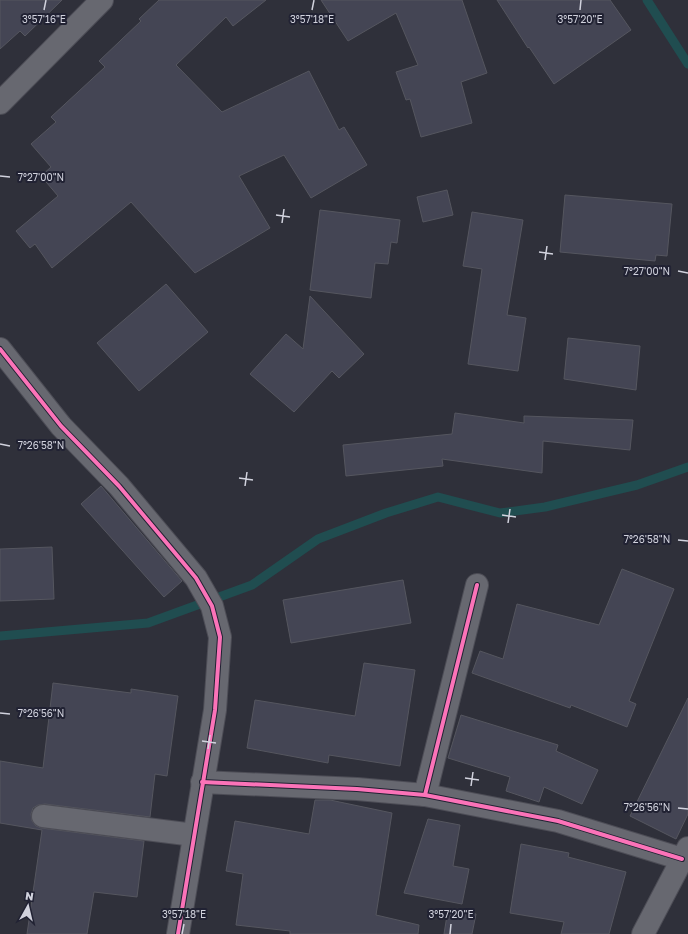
<svg xmlns="http://www.w3.org/2000/svg" width="688" height="934" font-family="'Golos Text',sans-serif">
	<style>
		.lines { fill: none; stroke-linecap: round; stroke-linejoin: round }
		.stream { stroke: #204d50; stroke-width: 9 }
		.building { fill: #444554; stroke: #55565f }
		.minor-casing { stroke: #4d4d56; stroke-width: 24 }
		.minor { stroke: #676870; stroke-width: 22 }
		.cycleway-casing { stroke: #212233; stroke-width: 6 }
		.cycleway { stroke: #fb73b8; stroke-width: 4 }
		.ticks { fill: none; stroke: #d1d2dd; stroke-width: 1.5 }
		.ticks-label { font-size: 10px; text-anchor: middle; fill: #d1d2dd; stroke: #212233; stroke-width: 4; stroke-linejoin: round; paint-order: stroke }
	</style>
	<rect width="100%" height="100%" fill="#2f303a"/>
	<g class="lines">
		<g class="stream">
			<path d="M 647,0 L 688,64"/>
			<path d="M 0,636 L 148,623 L 252,585 L 318,539 L 386,513 L 438,497 L 500,513 L 545,507 L 637,485 L 688,467"/>
		</g>
	</g>
	<g class="building">
		<path d="M 0,0 L 62,0 L 25,36 L 20,31 L 0,49 Z"/>
		<path d="M 159,0 L 266,0 L 233,26 L 226,17 L 176,65 L 222,112 L 309,71 L 339,130 L 344,127 L 367,165 L 311,198 L 284,155 L 239,176 L 270,228 L 195,273 L 131,202 L 52,268 L 35,244 L 30,248 L 16,231 L 58,196 L 41,176 L 51,167 L 31,144 L 56,122 L 51,117 L 105,67 L 99,61 L 141,21 L 139,19 Z"/>
		<path d="M 321,0 L 462,0 L 487,73 L 461,82 L 472,123 L 421,137 L 410,99 L 406,100 L 396,72 L 418,65 L 396,13 L 348,41 Z"/>
		<path d="M 497,0 L 610,0 L 631,30 L 554,84 L 529,47 L 528,48 Z"/>
		<path d="M 447,190 L 453,215 L 423,222 L 417,197 Z"/>
		<path d="M 565,195 L 672,204 L 667,256 L 656,255 L 655,261 L 560,252 Z"/>
		<path d="M 320,210 L 400,220 L 397,243 L 391,242 L 388,264 L 375,263 L 371,298 L 310,290 Z"/>
		<path d="M 472,212 L 523,220 L 507,315 L 526,318 L 518,371 L 468,364 L 482,269 L 463,266 Z"/>
		<path d="M 166,284 L 208,332 L 139,391 L 97,343 Z"/>
		<path d="M 310,296 L 364,354 L 339,378 L 332,371 L 294,412 L 250,374 L 286,334 L 303,349 Z"/>
		<path d="M 568,338 L 640,346 L 636,390 L 564,379 Z"/>
		<path d="M 455,413 L 524,423 L 524,416 L 633,420 L 630,450 L 543,441 L 542,473 L 442,459 L 443,466 L 346,476 L 343,445 L 452,434 Z"/>
		<path d="M 101,486 L 182,581 L 164,597 L 81,504 Z"/>
		<path d="M 52,547 L 54,599 L 0,601 L 0,549 Z"/>
		<path d="M 622,569 L 674,589 L 629,701 L 636,704 L 627,727 L 571,705 L 570,708 L 472,673 L 480,651 L 503,659 L 517,604 L 599,625 Z"/>
		<path d="M 403,580 L 411,623 L 291,643 L 283,600 Z"/>
		<path d="M 364,663 L 415,670 L 400,766 L 329,755 L 328,763 L 247,748 L 255,700 L 355,716 Z"/>
		<path d="M 53,683 L 131,693 L 131,689 L 178,696 L 167,776 L 155,774 L 150,817 L 45,804 L 38,805 L 33,808 L 31,814 L 32,821 L 36,826 L 41,828 L 144,841 L 137,897 L 94,892 L 87,934 L 27,934 L 42,830 L 0,823 L 0,761 L 43,768 Z"/>
		<path d="M 688,698 L 688,814 L 676,839 L 630,816 Z"/>
		<path d="M 461,715 L 558,745 L 556,751 L 598,770 L 582,804 L 544,787 L 539,802 L 506,791 L 510,777 L 448,758 Z"/>
		<path d="M 315,800 L 330,800 L 392,813 L 376,915 L 419,925 L 418,934 L 290,934 L 290,931 L 236,925 L 243,874 L 226,871 L 235,821 L 309,834 Z"/>
		<path d="M 428,819 L 460,825 L 453,866 L 469,869 L 462,904 L 404,893 Z"/>
		<path d="M 521,844 L 569,853 L 568,857 L 626,872 L 609,934 L 561,934 L 564,922 L 510,913 Z"/>
		<path d="M 448,909 L 476,914 L 472,934 L 444,934 Z"/>
	</g>
	<g class="lines">
		<g class="minor-casing">
			<g id="minor">
				<path d="M 0,103 L 102,0"/>
				<path d="M 0,349 L 61,426 L 119,486 L 196,578 L 212,606 L 220,637 L 215,710 L 178,934"/>
				<path d="M 202,782 L 357,789 L 425,795 L 558,821 L 682,859"/>
				<path d="M 425,795 L 477,585"/>
				<path d="M 43,816 L 194,835"/>
				<path d="M 643,934 L 688,848"/>
			</g>
		</g>
		<use href="#minor" class="minor"/>
		<g class="cycleway-casing">
			<g id="cycleway">
				<path d="M 0,349 L 61,426 L 119,486 L 196,578 L 212,606 L 220,637 L 215,710 L 178,934"/>
				<path d="M 202,782 L 357,789 L 425,795 L 558,821 L 682,859"/>
				<path d="M 425,795 L 477,585"/>
			</g>
		</g>
		<use href="#cycleway" class="cycleway"/>
	</g>
	<path class="ticks" d="M 44,10 L 46,0M 312,10 L 314,0M 580,10 L 581,0M 0,176 L 10,177M 276,215 L 290,217M 282,223 L 284,209M 539,252 L 553,254M 545,260 L 547,246M 678,271 L 688,273M 0,444 L 10,446M 239,478 L 253,480M 245,486 L 247,472M 502,515 L 516,517M 508,523 L 510,509M 678,540 L 688,541M 0,713 L 10,714M 202,741 L 216,743M 208,749 L 210,735M 465,778 L 479,780M 471,786 L 473,772M 678,808 L 688,809M 182,934 L 184,924M 450,934 L 451,924"/>
	<g class="ticks-label">
		<text x="44" y="23">3°57'16"E</text>
		<text x="312" y="23">3°57'18"E</text>
		<text x="580" y="23">3°57'20"E</text>
		<text x="41" y="181">7°27'00"N</text>
		<text x="647" y="275">7°27'00"N</text>
		<text x="41" y="449">7°26'58"N</text>
		<text x="647" y="543">7°26'58"N</text>
		<text x="41" y="717">7°26'56"N</text>
		<text x="647" y="811">7°26'56"N</text>
		<text x="184" y="918">3°57'18"E</text>
		<text x="451" y="918">3°57'20"E</text>
	</g>
	<g transform="translate(28 906) rotate(8)" stroke="#212233" stroke-width="3" paint-order="stroke">
	<path d="M0-3L7 15L0 10L-7 15Z" fill="#d1d2dd"/>
	<text y="-6" font-size="11" font-weight="bold" text-anchor="middle" fill="#d1d2dd">N</text>
	</g>
</svg>
